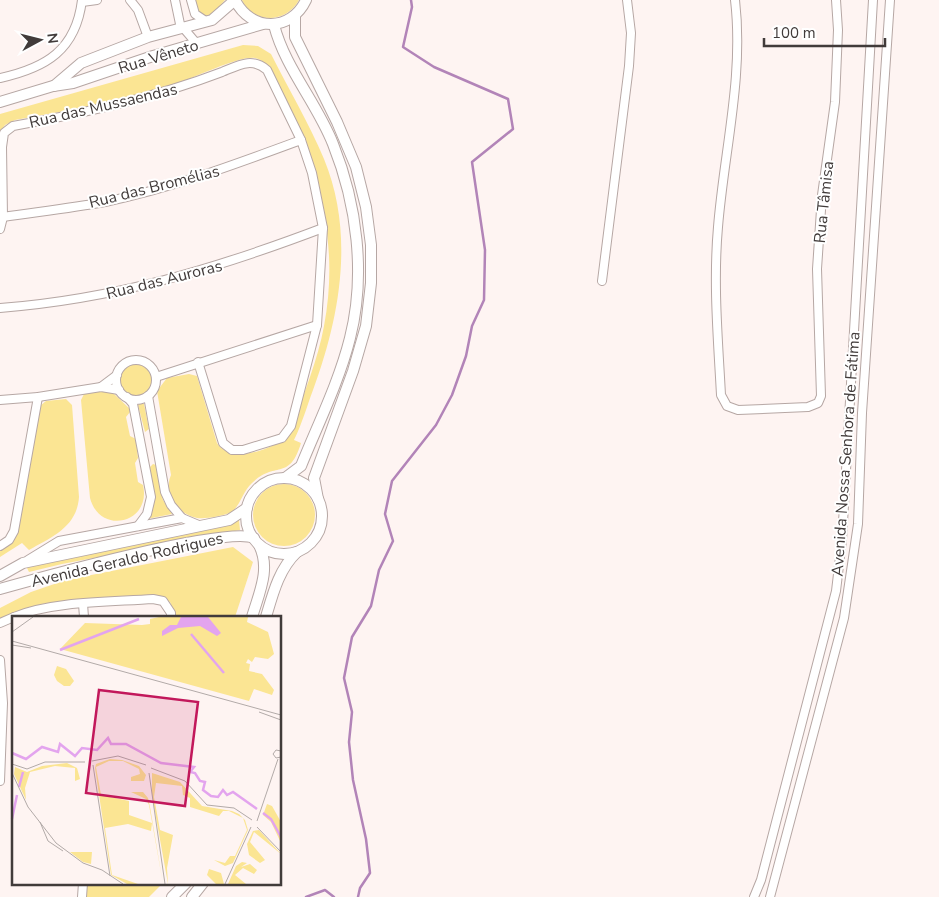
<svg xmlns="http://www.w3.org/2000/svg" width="939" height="897" font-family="'Nunito Sans',sans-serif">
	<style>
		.green { fill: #fbe593 }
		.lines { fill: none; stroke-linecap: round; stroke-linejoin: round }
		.stream { stroke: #b284b8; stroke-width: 2.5 }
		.minor-casing { stroke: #b6a7a4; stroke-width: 10 }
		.tertiary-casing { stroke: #b6a7a4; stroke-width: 12 }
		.minor { stroke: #fff; stroke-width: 8 }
		.tertiary { stroke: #fff; stroke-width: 10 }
		.labels { text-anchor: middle; stroke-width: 4; stroke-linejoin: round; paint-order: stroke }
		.street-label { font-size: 16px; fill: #413b3a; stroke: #fff }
		.inset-river { fill: none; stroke: #e3a4ee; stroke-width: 2.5 }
		.inset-road { fill: none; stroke: #b2aaa8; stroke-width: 1 }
		.view { fill: #c2185b; fill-opacity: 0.15; stroke: #c2185b; stroke-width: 2.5 }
		.inset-edge { fill: none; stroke: #413b3a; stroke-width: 2.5 }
	</style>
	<rect width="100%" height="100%" fill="#fef4f2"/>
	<g class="green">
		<path d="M 193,0 L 225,0 C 216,10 212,19 197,15 Z"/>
		<path d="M 242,0 L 299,0 C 287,23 253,25 242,0 Z"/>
		<path d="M 243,45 L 258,46 L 271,54 C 288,88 309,123 324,159 C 355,234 340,317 313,390 C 307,406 302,424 294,440 L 301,443 C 289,482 276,460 252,483 C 243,491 241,504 232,512 C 222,516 207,519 197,518 C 177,514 163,493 171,475 L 157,391 L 167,378 L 189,374 L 197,376 L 217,443 C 231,466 284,448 293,427 C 303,394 318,360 324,326 C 339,247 321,177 288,106 C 281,91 273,62 255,58 C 241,55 196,77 180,82 C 127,101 70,110 15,120 L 5,125 L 0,132 L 0,114 Z"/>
		<circle cx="136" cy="380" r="16"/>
		<path d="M 104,390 L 113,393 L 129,408 L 130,412 L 126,417 L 130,436 L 136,439 L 138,458 L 135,463 L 138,482 L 143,485 C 152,523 100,536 90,498 L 81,400 L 84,394 Z"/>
		<path d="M 66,399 L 72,405 L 79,497 C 77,527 52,537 29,550 L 22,543 L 0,557 L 0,551 L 12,541 L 18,530 L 40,406 L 46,401 Z"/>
		<path d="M 141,403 L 144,404 L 149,429 L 145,432 L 138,405 Z"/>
		<path d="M 153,464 L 156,465 L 163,500 L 172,514 L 147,519 L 154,499 L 150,467 Z"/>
		<circle cx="284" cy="515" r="31"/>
		<path d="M 239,520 L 240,530 L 62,564 L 29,572 L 27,568 L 28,566 Z"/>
		<path d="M 233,547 L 253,562 L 235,617 L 176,617 L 170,602 L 156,595 L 42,604 L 0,618 L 0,608 L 31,592 L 66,580 Z"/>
		<path d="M 87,883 L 163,883 L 149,897 L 85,897 Z"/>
	</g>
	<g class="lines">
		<g class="stream">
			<path d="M 306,897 L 325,890 L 334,897"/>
			<path d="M 358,897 L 360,888 L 370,873 L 366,839 L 353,780 L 349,742 L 352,712 L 344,678 L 352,637 L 371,606 L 379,570 L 393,541 L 385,514 L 392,481 L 436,425 L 452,395 L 466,356 L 472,326 L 484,300 L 485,250 L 472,162 L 513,129 L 508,99 L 434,67 L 403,47 L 412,7 L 411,0"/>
		</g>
		<g class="minor-casing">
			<g id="minor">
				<path d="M 130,0 L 138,10 L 148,37"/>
				<path d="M 175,0 L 180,24 L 197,44"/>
				<path d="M 191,0 L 195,14 L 204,20"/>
				<path d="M 735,0 C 744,76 724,152 718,227 C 713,283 718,339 721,395 L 727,406 L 738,410 L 808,407 L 818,403 L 821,396 L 817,269 L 822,195 L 835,102 L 838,30 L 836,0"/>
				<path d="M 82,2 L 97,0"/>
				<path d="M 0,78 C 46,68 76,50 82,0"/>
				<path d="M 3,217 C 37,212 71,208 105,202 C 172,188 236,164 301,140"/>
				<path d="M 0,229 L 3,217 L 2,147 L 4,133 L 13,126 C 84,113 154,98 222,72 C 239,65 252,57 267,70 L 301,140 L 312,173 L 323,228 L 317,325 L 291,426 L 282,438 L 243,450 L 232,450 L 223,443 L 198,362"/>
				<path d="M 602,281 L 629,66 L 631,33 L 627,0"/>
				<path d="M 0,308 C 115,299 215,269 323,228"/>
				<circle cx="136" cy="380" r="20"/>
				<path d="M 156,377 L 317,325"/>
				<path d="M 101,387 L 117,375"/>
				<path d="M 148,396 L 165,492 L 171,505 L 182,518"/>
				<path d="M 127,397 L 133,404 L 151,497 L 147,514 L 138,526"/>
				<path d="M 0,400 L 38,397 L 101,387 L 119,390"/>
				<path d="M 0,546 L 9,540 L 14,531 L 38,397"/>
				<path d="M 28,560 L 59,541 L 182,518 L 201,526"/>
				<path d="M 83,604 L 84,617"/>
				<path d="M 14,617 C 52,601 112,602 153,599 L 163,601 L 171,613 L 171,617"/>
				<path d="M 0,623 L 14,617"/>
				<path d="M 0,660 L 3,703 L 0,781"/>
				<path d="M 82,897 L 83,883"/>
				<path d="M 754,897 L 761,880 L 836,591 L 842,540 L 873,0"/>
				<path d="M 770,897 L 844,618 L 858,524 L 862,413 L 890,0"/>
			</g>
		</g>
		<g class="tertiary-casing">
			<g id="tertiary">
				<path d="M 235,0 C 251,32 291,32 306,0"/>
				<path d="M 295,16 L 295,37 L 337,122 L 356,167 L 366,207 L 371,245 L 371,283 L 366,326 L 353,371 L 314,478 L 318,499"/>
				<path d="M 274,25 C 285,68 317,103 333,144 C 357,204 366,275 350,338 C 339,382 318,424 301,466 L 285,478"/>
				<path d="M 54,86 L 81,63 L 148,37 L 212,20 L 235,0"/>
				<path d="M 0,102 L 53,86 L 73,83 L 153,56 L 263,24"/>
				<circle cx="284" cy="516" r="38"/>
				<path d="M 0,576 L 23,563 L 229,520 L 247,508"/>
				<path d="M 0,589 C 39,578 226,526 254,538"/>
				<path d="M 252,617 C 259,593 271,569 259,545"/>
				<path d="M 266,617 C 273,593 279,569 297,552"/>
				<path d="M 172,897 L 186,883"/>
				<path d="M 192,897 L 203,883"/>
			</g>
		</g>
		<use href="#minor" class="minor"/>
		<use href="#tertiary" class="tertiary"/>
	</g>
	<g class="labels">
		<g class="street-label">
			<text transform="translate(158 56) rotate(-17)" y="6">Rua Vêneto</text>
			<text transform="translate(103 105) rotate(-13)" y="6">Rua das Mussaendas</text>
			<text transform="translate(154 186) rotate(-14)" y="6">Rua das Bromélias</text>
			<text transform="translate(823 202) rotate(-84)" y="6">Rua Tâmisa</text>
			<text transform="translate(164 279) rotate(-14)" y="6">Rua das Auroras</text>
			<text transform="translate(845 454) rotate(-86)" y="6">Avenida Nossa Senhora de Fátima</text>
			<text transform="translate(127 559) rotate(-13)" y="6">Avenida Geraldo Rodrigues</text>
		</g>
	</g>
	<g transform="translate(12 616)">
		<rect width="269" height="269" fill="#fef4f2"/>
		<path d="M 147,1 L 236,1 L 235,6 L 256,16 L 262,38 L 256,43 L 243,41 L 240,46 L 236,43 L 234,47 L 238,48 L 237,55 L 250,58 L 262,74 L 260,79 L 242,73 L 237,85 L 48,33 L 73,7 L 130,9 L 138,8 L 138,3 ZM 45,50 L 54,53 L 62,65 L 58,70 L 52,70 L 45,65 L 42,59 ZM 98,143 L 110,144 L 127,150 L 134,159 L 132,165 L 119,165 L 119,161 L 128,158 L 127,153 L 111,145 L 97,145 L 84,151 L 89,179 L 117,185 L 117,199 L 140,207 L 139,215 L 116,208 L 93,212 L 100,259 L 126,268 L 115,268 L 99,259 L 83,152 L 84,148 ZM 55,147 L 65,152 L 68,163 L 63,165 L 63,152 L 43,150 L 18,156 L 13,172 L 14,184 L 2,158 L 3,151 L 15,156 L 30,150 ZM 140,157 L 168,166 L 190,190 L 220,195 L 227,198 L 233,204 L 236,214 L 221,247 L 213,250 L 202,244 L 213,247 L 218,240 L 223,240 L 235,214 L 231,202 L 217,195 L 211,195 L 207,200 L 178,191 L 178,182 L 171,179 L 170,170 L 144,167 L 142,181 L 148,214 L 161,219 L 155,252 L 156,268 L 140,179 ZM 119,176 L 131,176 L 136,182 L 138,191 L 151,268 L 137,189 L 134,183 ZM 255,188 L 260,190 L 269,206 L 269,227 L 259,206 L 251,199 ZM 247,214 L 269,238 L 242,216 L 238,226 L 253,244 L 248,247 L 237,239 L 235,228 L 241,215 ZM 58,236 L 80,236 L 79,248 L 71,246 ZM 230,246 L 235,247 L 229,251 L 238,248 L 245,254 L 242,258 L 231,252 L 223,259 L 234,268 L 216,268 L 224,250 ZM 197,253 L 209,257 L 212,268 L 204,268 L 195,259 Z" fill="#fbe593"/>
		<path d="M 169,1 L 196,1 L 209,17 L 205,20 L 188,10 L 166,12 L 150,20 L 150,15 L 158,9 L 165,9 Z" fill="#e3a4ee"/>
		<path class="inset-river" d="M 179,18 L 212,57M 48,34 L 127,3M 0,137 L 14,143 L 30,131 L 46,136 L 48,128 L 63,140 L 70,132 L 85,134 L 96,122 L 99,128 L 114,128 L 149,147 L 182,151 L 178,156 L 183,157 L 188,165 L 193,166 L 191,174 L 199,180 L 206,181 L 211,174 L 215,179 L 221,176 L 245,193M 7,171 L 11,156M 251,197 L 259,203 L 269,221M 0,203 L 5,179"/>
		<path class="inset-road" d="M 0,16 L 21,1M 0,25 L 269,99M 0,29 L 19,32M 247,96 L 269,104M 269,135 L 264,134 L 261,138 L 264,142 L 269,141M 80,145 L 106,140 L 134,149M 0,148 L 15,153 L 33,146 L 73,146M 81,149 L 98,260M 139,152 L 173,165 L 195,189 L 222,192 L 240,204M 0,157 L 16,191 L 44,227 L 71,247 L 90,254 L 111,268M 137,157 L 153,268M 245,205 L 266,143M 28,206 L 36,225 L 51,235M 245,211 L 269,236M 213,268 L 239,211"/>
		<path class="view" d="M 87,74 L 186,86 L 173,190 L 74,177 Z"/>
		<rect width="269" height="269" class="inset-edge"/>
	</g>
	<g transform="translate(40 40) rotate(83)" stroke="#ffffff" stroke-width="4" paint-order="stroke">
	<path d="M0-4L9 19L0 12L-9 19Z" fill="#413b3a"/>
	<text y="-8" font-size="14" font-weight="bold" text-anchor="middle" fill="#413b3a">N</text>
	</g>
	<path d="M764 38v8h121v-8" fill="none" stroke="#413b3a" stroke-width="2.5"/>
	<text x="772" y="38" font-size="15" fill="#413b3a" stroke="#ffffff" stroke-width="4" paint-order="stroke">100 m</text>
</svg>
